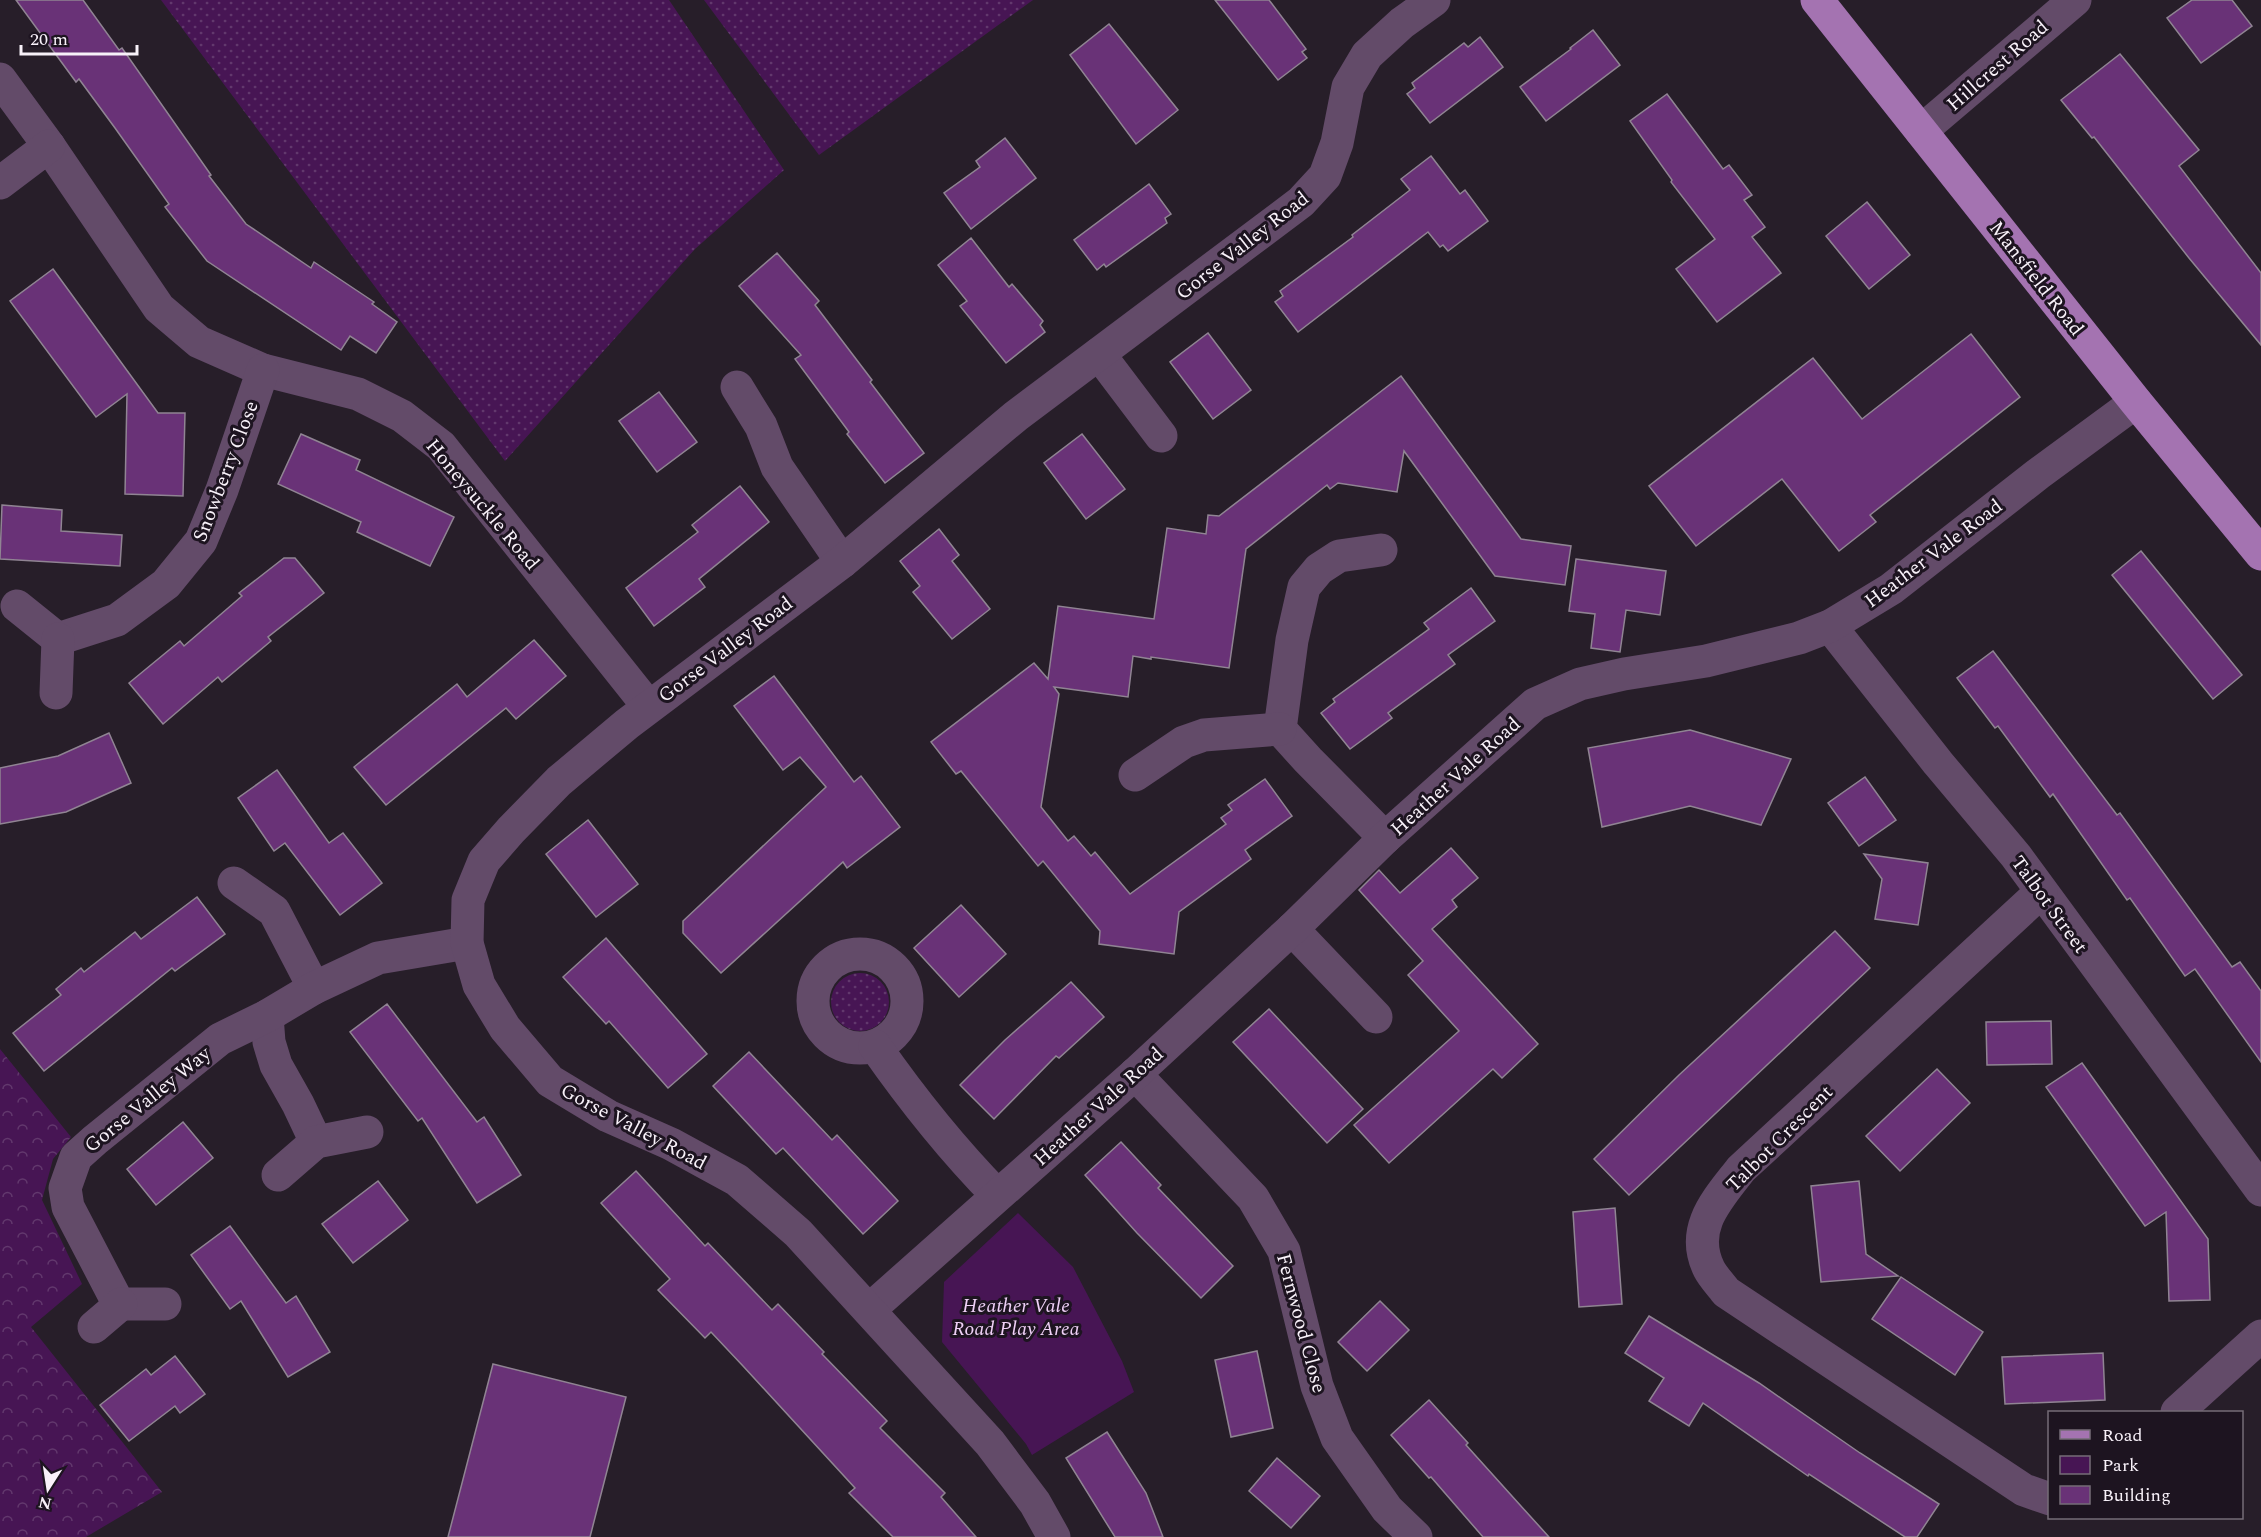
<svg xmlns="http://www.w3.org/2000/svg" width="2261" height="1537" font-family="Spectral,serif">
	<style>
		.grass { fill: url(#grass-dots) }
		.forest { fill: url(#forest-crowns) }
		.park { fill: #471554 }
		.building { fill: #693277; stroke: #908493; stroke-width: 1.5 }
		.lines { fill: none; stroke-linecap: round; stroke-linejoin: round }
		.minor { stroke: #634b69; stroke-width: 33 }
		.major { stroke: #a473b1; stroke-width: 33 }
		.labels { text-anchor: middle; stroke-width: 6; stroke-linejoin: round; paint-order: stroke }
		.street-label { font-size: 20px; fill: #f8f1f9; stroke: #1d1420 }
		.park-label { font-size: 20px; font-style: italic; fill: #efd0f7; stroke: #1d1420 }
	</style>
	<defs>
		<pattern id="grass-dots" width="8" height="8" patternUnits="userSpaceOnUse" patternTransform="scale(1.5)"><rect width="8" height="8" fill="#471554"/><path d="M2 2h.1M6 6h.1" fill="none" stroke="#62386d" stroke-width="1.8" stroke-linecap="round"/></pattern>
		<pattern id="forest-crowns" width="20" height="18" patternUnits="userSpaceOnUse" patternTransform="scale(1.5)"><rect width="20" height="18" fill="#471554"/><path d="M2 6a3 3 0 1 1 6 0M12 15a3 3 0 1 1 6 0" fill="none" stroke="#62386d"/></pattern>
	</defs>
	<rect width="100%" height="100%" fill="#271e29"/>
	<g class="grass">
		<path d="M 161,0 L 669,0 L 784,170 L 695,249 L 505,461 Z"/>
		<path d="M 704,0 L 1033,0 L 819,155 Z"/>
		<circle cx="860" cy="1002" r="29"/>
	</g>
	<path class="forest" d="M 0,1049 L 71,1137 L 53,1159 L 42,1200 L 82,1284 L 31,1327 L 162,1492 L 86,1537 L 0,1537 Z"/>
	<path class="park" d="M 1018,1213 L 1073,1267 L 1122,1361 L 1134,1392 L 1032,1455 L 1026,1444 L 942,1342 L 944,1282 Z"/>
	<g class="building">
		<path d="M 16,0 L 83,0 L 119,50 L 122,48 L 211,175 L 209,176 L 246,224 L 311,268 L 314,262 L 374,302 L 372,304 L 397,322 L 376,353 L 350,336 L 341,350 L 207,261 L 165,207 L 169,204 L 115,128 L 79,79 L 76,82 Z"/>
		<path d="M 1215,0 L 1269,0 L 1306,49 L 1302,52 L 1307,58 L 1278,80 Z"/>
		<path d="M 2192,0 L 2232,0 L 2252,26 L 2201,63 L 2167,18 Z"/>
		<path d="M 1109,24 L 1178,110 L 1136,144 L 1070,55 Z"/>
		<path d="M 1593,30 L 1620,65 L 1546,121 L 1520,87 L 1571,49 L 1570,48 Z"/>
		<path d="M 1480,37 L 1503,67 L 1430,123 L 1407,94 L 1415,88 L 1412,83 L 1464,43 L 1468,47 Z"/>
		<path d="M 2120,54 L 2199,150 L 2179,166 L 2261,273 L 2261,345 L 2189,258 L 2094,137 L 2092,138 L 2061,100 Z"/>
		<path d="M 1667,94 L 1723,169 L 1729,165 L 1752,195 L 1744,200 L 1765,227 L 1752,237 L 1781,273 L 1717,322 L 1676,269 L 1715,239 L 1671,182 L 1672,180 L 1630,121 Z"/>
		<path d="M 1005,138 L 1036,178 L 971,229 L 944,193 L 980,167 L 976,161 Z"/>
		<path d="M 1431,156 L 1460,194 L 1465,190 L 1488,221 L 1448,251 L 1443,245 L 1440,247 L 1428,232 L 1298,332 L 1275,302 L 1283,296 L 1280,291 L 1353,237 L 1352,235 L 1410,190 L 1401,179 Z"/>
		<path d="M 1149,184 L 1171,214 L 1165,218 L 1167,223 L 1106,267 L 1104,264 L 1097,270 L 1074,240 Z"/>
		<path d="M 1867,202 L 1910,255 L 1869,289 L 1826,236 Z"/>
		<path d="M 971,238 L 1009,287 L 1012,284 L 1043,321 L 1040,325 L 1045,332 L 1006,363 L 960,306 L 967,301 L 938,265 Z"/>
		<path d="M 777,253 L 819,301 L 815,305 L 872,380 L 870,382 L 924,453 L 885,483 L 847,434 L 849,432 L 795,359 L 801,355 L 739,286 Z"/>
		<path d="M 53,269 L 158,413 L 185,413 L 183,496 L 125,494 L 127,394 L 96,417 L 10,301 Z"/>
		<path d="M 1208,333 L 1251,390 L 1213,419 L 1170,362 Z"/>
		<path d="M 1971,334 L 2020,397 L 1870,515 L 1876,522 L 1839,551 L 1782,479 L 1696,546 L 1649,486 L 1813,358 L 1862,419 Z"/>
		<path d="M 1401,376 L 1521,539 L 1571,546 L 1565,585 L 1495,576 L 1404,451 L 1397,492 L 1338,483 L 1330,489 L 1327,485 L 1246,549 L 1229,668 L 1151,657 L 1151,659 L 1133,656 L 1128,697 L 1054,687 L 1059,694 L 1041,807 L 1068,841 L 1074,836 L 1091,856 L 1095,852 L 1130,894 L 1226,824 L 1221,818 L 1232,810 L 1228,805 L 1265,779 L 1292,816 L 1245,850 L 1251,859 L 1179,912 L 1174,954 L 1099,944 L 1100,931 L 1043,861 L 1038,866 L 961,771 L 956,774 L 931,742 L 1034,663 L 1048,679 L 1058,606 L 1154,619 L 1167,528 L 1206,534 L 1208,515 L 1219,516 Z"/>
		<path d="M 659,392 L 697,442 L 657,472 L 619,421 Z"/>
		<path d="M 301,434 L 360,460 L 356,470 L 454,517 L 430,566 L 357,532 L 361,522 L 278,484 Z"/>
		<path d="M 1082,434 L 1125,489 L 1086,519 L 1044,463 Z"/>
		<path d="M 740,486 L 769,522 L 699,579 L 705,587 L 654,626 L 626,588 L 698,532 L 692,525 Z"/>
		<path d="M 2,505 L 62,510 L 61,531 L 122,535 L 120,566 L 0,559 Z"/>
		<path d="M 939,529 L 959,555 L 952,561 L 990,609 L 952,639 L 913,592 L 920,586 L 900,561 Z"/>
		<path d="M 2141,551 L 2242,675 L 2213,699 L 2112,575 Z"/>
		<path d="M 284,558 L 295,558 L 324,593 L 268,637 L 271,641 L 222,682 L 218,677 L 163,724 L 129,683 L 180,641 L 184,646 L 242,596 L 239,593 Z"/>
		<path d="M 1576,559 L 1666,571 L 1660,615 L 1626,610 L 1620,652 L 1591,648 L 1595,614 L 1569,611 Z"/>
		<path d="M 1471,588 L 1495,621 L 1448,655 L 1455,664 L 1388,713 L 1392,718 L 1350,749 L 1321,713 L 1335,702 L 1333,699 L 1429,629 L 1424,623 Z"/>
		<path d="M 534,640 L 566,676 L 516,719 L 506,708 L 386,805 L 354,767 L 457,684 L 467,697 Z"/>
		<path d="M 1993,651 L 2117,815 L 2120,813 L 2232,967 L 2240,962 L 2261,991 L 2261,1062 L 2195,969 L 2185,976 L 2130,898 L 2127,900 L 2053,794 L 2050,797 L 1998,726 L 1995,728 L 1957,678 Z"/>
		<path d="M 774,676 L 854,782 L 861,776 L 900,827 L 847,868 L 843,862 L 721,973 L 683,933 L 683,921 L 826,787 L 800,757 L 783,770 L 734,706 Z"/>
		<path d="M 1690,730 L 1791,759 L 1761,825 L 1690,806 L 1602,827 L 1588,748 Z"/>
		<path d="M 109,733 L 131,783 L 66,812 L 0,824 L 0,768 L 58,756 Z"/>
		<path d="M 277,770 L 329,843 L 343,833 L 382,883 L 340,915 L 285,843 L 274,851 L 238,798 Z"/>
		<path d="M 1865,777 L 1896,820 L 1859,846 L 1828,803 Z"/>
		<path d="M 588,820 L 638,884 L 596,917 L 546,854 Z"/>
		<path d="M 1451,848 L 1478,878 L 1452,900 L 1457,907 L 1432,929 L 1538,1044 L 1502,1078 L 1493,1069 L 1389,1163 L 1354,1125 L 1459,1031 L 1408,975 L 1423,961 L 1359,890 L 1379,870 L 1400,893 Z"/>
		<path d="M 1864,854 L 1928,863 L 1918,925 L 1875,919 L 1882,879 Z"/>
		<path d="M 197,897 L 225,934 L 175,971 L 172,968 L 44,1071 L 13,1033 L 61,995 L 56,989 L 81,968 L 84,972 L 135,932 L 141,939 Z"/>
		<path d="M 961,905 L 1006,954 L 959,997 L 914,948 Z"/>
		<path d="M 1835,931 L 1870,968 L 1629,1195 L 1594,1159 L 1679,1075 Z"/>
		<path d="M 606,938 L 707,1054 L 668,1088 L 609,1021 L 606,1024 L 563,977 Z"/>
		<path d="M 1071,982 L 1104,1017 L 1059,1058 L 1056,1056 L 994,1119 L 960,1085 L 1005,1040 Z"/>
		<path d="M 387,1004 L 477,1122 L 484,1117 L 521,1175 L 477,1203 L 422,1118 L 418,1121 L 350,1032 Z"/>
		<path d="M 1269,1009 L 1363,1109 L 1327,1143 L 1233,1042 Z"/>
		<path d="M 2051,1021 L 2052,1064 L 1987,1065 L 1986,1022 Z"/>
		<path d="M 749,1052 L 832,1140 L 837,1135 L 898,1201 L 863,1234 L 783,1148 L 776,1154 L 713,1086 Z"/>
		<path d="M 2082,1063 L 2208,1239 L 2210,1300 L 2169,1301 L 2166,1212 L 2145,1226 L 2046,1087 Z"/>
		<path d="M 1937,1069 L 1970,1103 L 1900,1171 L 1866,1136 Z"/>
		<path d="M 183,1122 L 213,1158 L 156,1205 L 127,1169 Z"/>
		<path d="M 1121,1142 L 1161,1185 L 1158,1188 L 1233,1266 L 1201,1298 L 1137,1233 L 1085,1175 Z"/>
		<path d="M 636,1171 L 705,1246 L 708,1243 L 772,1310 L 778,1304 L 824,1352 L 822,1354 L 887,1421 L 880,1428 L 945,1493 L 941,1497 L 976,1537 L 893,1537 L 849,1493 L 855,1488 L 743,1366 L 711,1332 L 705,1338 L 658,1290 L 670,1279 L 601,1203 Z"/>
		<path d="M 378,1181 L 408,1220 L 353,1263 L 322,1224 Z"/>
		<path d="M 1859,1181 L 1866,1254 L 1898,1276 L 1821,1282 L 1811,1186 Z"/>
		<path d="M 1615,1208 L 1622,1304 L 1579,1307 L 1573,1212 Z"/>
		<path d="M 230,1226 L 286,1303 L 296,1296 L 330,1352 L 288,1377 L 241,1301 L 230,1309 L 191,1255 Z"/>
		<path d="M 1901,1277 L 1983,1332 L 1955,1375 L 1872,1319 Z"/>
		<path d="M 1380,1301 L 1409,1330 L 1367,1371 L 1338,1342 Z"/>
		<path d="M 1649,1316 L 1759,1383 L 1860,1453 L 1939,1504 L 1917,1537 L 1905,1537 L 1809,1474 L 1808,1476 L 1703,1403 L 1689,1426 L 1649,1401 L 1664,1378 L 1625,1353 Z"/>
		<path d="M 1257,1351 L 1273,1428 L 1231,1437 L 1215,1360 Z"/>
		<path d="M 2103,1353 L 2105,1400 L 2005,1404 L 2002,1357 Z"/>
		<path d="M 175,1356 L 205,1394 L 180,1413 L 175,1406 L 129,1441 L 100,1405 L 146,1369 L 151,1375 Z"/>
		<path d="M 493,1364 L 626,1397 L 590,1537 L 448,1537 Z"/>
		<path d="M 1429,1400 L 1468,1443 L 1466,1445 L 1549,1537 L 1483,1537 L 1431,1477 L 1429,1478 L 1391,1435 Z"/>
		<path d="M 1107,1432 L 1146,1493 L 1163,1537 L 1115,1537 L 1066,1458 Z"/>
		<path d="M 1277,1458 L 1320,1496 L 1291,1528 L 1249,1491 Z"/>
	</g>
	<g class="lines">
		<g class="minor">
			<path d="M 0,79 L 49,146 L 159,308 L 199,342 L 263,370 L 358,394 L 402,416 L 441,446 L 648,706"/>
			<path d="M 1921,131 L 2075,0"/>
			<path d="M 0,183 L 49,146"/>
			<path d="M 1099,354 L 1161,436"/>
			<path d="M 737,387 L 761,426 L 777,467 L 842,562"/>
			<path d="M 1381,550 L 1339,556 L 1319,569 L 1304,587 L 1292,640 L 1280,729 L 1308,760 L 1385,838"/>
			<path d="M 17,606 L 58,639 L 117,620 L 166,584 L 201,541 L 222,490 L 263,370"/>
			<path d="M 1830,626 L 1938,763 L 2016,856 L 2261,1190"/>
			<path d="M 56,693 L 58,639"/>
			<path d="M 1135,775 L 1184,742 L 1204,735 L 1280,729"/>
			<path d="M 234,883 L 274,911 L 314,988"/>
			<path d="M 2041,892 L 1741,1169 C 1718,1199 1689,1228 1709,1269 C 1713,1277 1721,1285 1726,1292 L 2024,1490 L 2050,1499"/>
			<path d="M 1292,929 L 1376,1017"/>
			<circle cx="860" cy="1001" r="47"/>
			<path d="M 267,1016 L 269,1042 L 276,1065 L 298,1104 L 316,1142"/>
			<path d="M 875,1046 C 912,1099 952,1149 997,1195"/>
			<path d="M 1135,1074 L 1253,1198 L 1284,1251 L 1317,1386 L 1337,1438 L 1387,1509 L 1416,1537"/>
			<path d="M 278,1175 L 316,1142 L 367,1132"/>
			<path d="M 165,1304 L 121,1304 L 115,1297 L 68,1207 L 65,1188 L 76,1157 L 95,1140 L 220,1039 L 267,1016 L 314,988 L 378,958 L 467,943"/>
			<path d="M 869,1310 L 1135,1074 L 1292,929 L 1385,838 L 1535,704 L 1580,684 L 1624,674 L 1706,661 L 1799,638 L 1830,626 L 1891,589 L 2038,474 L 2136,402"/>
			<path d="M 94,1327 L 121,1304"/>
			<path d="M 2177,1412 L 2261,1336"/>
			<path d="M 1054,1537 L 1035,1503 L 990,1443 L 798,1233 L 737,1180 L 671,1144 L 608,1116 L 550,1081 L 505,1028 L 479,985 L 467,943 L 468,900 L 484,861 L 511,830 L 559,781 L 627,724 L 842,562 L 1016,416 L 1301,202 L 1325,176 L 1337,143 L 1348,87 L 1367,55 L 1402,23 L 1434,0"/>
		</g>
		<path class="major" d="M 1817,0 L 2136,402 L 2261,554"/>
	</g>
	<g class="labels">
		<g class="street-label">
			<text transform="translate(1997 65) rotate(-41)" y="7">Hillcrest Road</text>
			<text transform="translate(1242 245) rotate(-38)" y="7">Gorse Valley Road</text>
			<text transform="translate(2037 278) rotate(52)" y="7">Mansfield Road</text>
			<text transform="translate(225 471) rotate(-69)" y="7">Snowberry Close</text>
			<text transform="translate(483 504) rotate(50)" y="7">Honeysuckle Road</text>
			<text transform="translate(1933 553) rotate(-37)" y="7">Heather Vale Road</text>
			<text transform="translate(725 649) rotate(-37)" y="7">Gorse Valley Road</text>
			<text transform="translate(1455 776) rotate(-42)" y="7">Heather Vale Road</text>
			<text transform="translate(2050 904) rotate(54)" y="7">Talbot Street</text>
			<text transform="translate(147 1099) rotate(-39)" y="7">Gorse Valley Way</text>
			<text transform="translate(1098 1106) rotate(-42)" y="7">Heather Vale Road</text>
			<text transform="translate(634 1126) rotate(28)" y="7">Gorse Valley Road</text>
			<text transform="translate(1779 1138) rotate(-45)" y="7">Talbot Crescent</text>
			<text transform="translate(1302 1323) rotate(75)" y="7">Fernwood Close</text>
		</g>
		<g class="park-label">
			<text x="1016" y="1312">Heather Vale<tspan x="1016" dy="23">Road Play Area</tspan></text>
		</g>
	</g>
	<rect x="2048" y="1411" width="195" height="108" fill="#1d1420" stroke="#756c77" stroke-width="1.5"/>
	<rect x="2060" y="1430" width="30" height="9" fill="#a473b1" stroke="#756c77" stroke-width="1.5"/>
	<text x="2102" y="1441" font-size="18" fill="#f8f1f9">Road</text>
	<rect x="2060" y="1456" width="30" height="18" fill="#471554" stroke="#756c77" stroke-width="1.5"/>
	<text x="2102" y="1471" font-size="18" fill="#f8f1f9">Park</text>
	<rect x="2060" y="1486" width="30" height="18" fill="#693277" stroke="#756c77" stroke-width="1.5"/>
	<text x="2102" y="1501" font-size="18" fill="#f8f1f9">Building</text>
	<g transform="translate(48 1489) rotate(192)" stroke="#1d1420" stroke-width="4.5" paint-order="stroke">
	<path d="M0-4.5L10 22L0 15L-10 22Z" fill="#f8f1f9"/>
	<text y="-9" font-size="16" font-weight="bold" text-anchor="middle" fill="#f8f1f9">N</text>
	</g>
	<path d="M21 45v9h116v-9" fill="none" stroke="#f8f1f9" stroke-width="3"/>
	<text x="30" y="45" font-size="18" fill="#f8f1f9" stroke="#1d1420" stroke-width="4.5" paint-order="stroke">20 m</text>
</svg>
